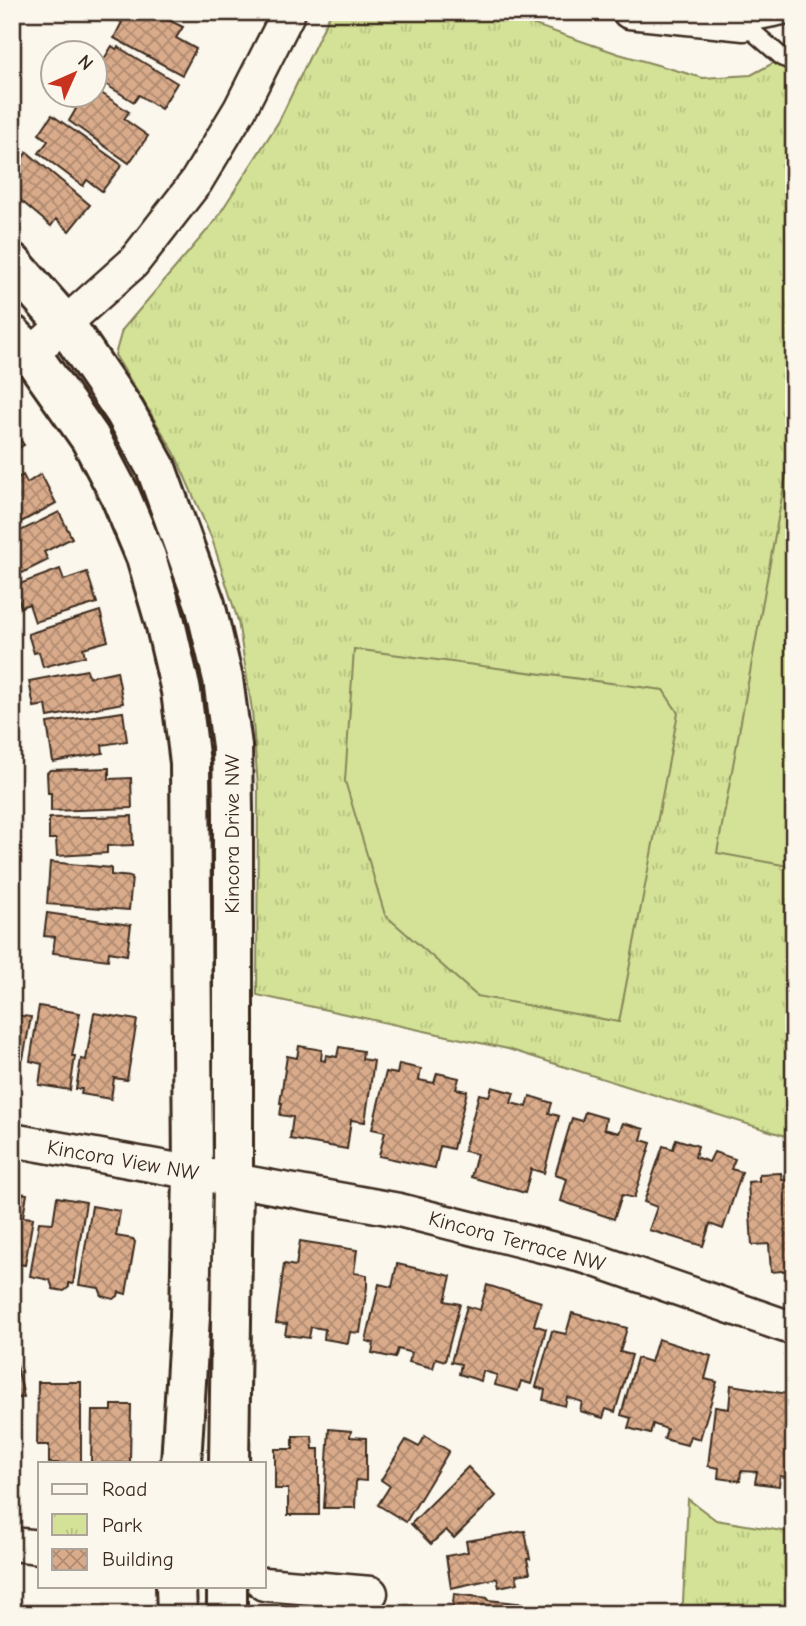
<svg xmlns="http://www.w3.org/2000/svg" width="806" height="1626" font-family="'Comic Neue',sans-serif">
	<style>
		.park { fill: url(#park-tufts); stroke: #87865a; stroke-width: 2 }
		.garden { fill: #d3e296; stroke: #87865a; stroke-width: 2 }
		.building { fill: url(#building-cross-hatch); stroke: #3b2a1e; stroke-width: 2 }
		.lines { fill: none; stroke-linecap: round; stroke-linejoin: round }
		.lane-casing { stroke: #3b2a1e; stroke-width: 21 }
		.street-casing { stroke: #3b2a1e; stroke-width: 37 }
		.secondary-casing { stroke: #3b2a1e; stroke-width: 44 }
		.lane { stroke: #fbf7ec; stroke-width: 16 }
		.street { stroke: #fbf7ec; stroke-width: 32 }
		.secondary { stroke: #fbf7ec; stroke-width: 38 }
		.labels { text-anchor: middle; stroke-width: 7; stroke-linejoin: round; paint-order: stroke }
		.street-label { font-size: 21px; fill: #3b2a1e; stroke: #fbf7ec }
	</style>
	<defs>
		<pattern id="park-tufts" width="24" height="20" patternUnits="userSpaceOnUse" patternTransform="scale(1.75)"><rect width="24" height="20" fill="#d3e296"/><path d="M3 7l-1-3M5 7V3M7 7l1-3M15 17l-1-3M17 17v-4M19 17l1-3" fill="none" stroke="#b6c281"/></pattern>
		<pattern id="building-cross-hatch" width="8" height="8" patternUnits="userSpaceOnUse" patternTransform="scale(1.75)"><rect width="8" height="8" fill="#d9ab8b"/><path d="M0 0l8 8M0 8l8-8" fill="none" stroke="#b18b71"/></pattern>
	</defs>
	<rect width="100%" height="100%" fill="#fbf7ec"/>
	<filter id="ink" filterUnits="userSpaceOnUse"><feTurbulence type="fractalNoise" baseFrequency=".0143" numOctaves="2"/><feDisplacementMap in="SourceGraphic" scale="14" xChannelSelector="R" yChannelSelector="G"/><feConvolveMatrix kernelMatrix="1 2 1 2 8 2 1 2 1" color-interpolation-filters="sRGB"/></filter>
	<g filter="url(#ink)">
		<g class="park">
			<path d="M 331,12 L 497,12 L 619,54 L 703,78 L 751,75 L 779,60 L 791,32 L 794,32 L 792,1138 L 508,1049 L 257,995 L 258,787 L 252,710 L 238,621 L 212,539 L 174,452 L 115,355 L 122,330 L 215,221 L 279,121 Z"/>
			<path d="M 688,1499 L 716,1520 L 794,1533 L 794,1614 L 677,1614 L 683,1602 Z"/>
		</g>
		<g class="garden">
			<path d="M 794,431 L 794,867 L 717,853 Z"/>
			<path d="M 354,649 L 663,690 L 678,713 L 619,1022 L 477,996 L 385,915 L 345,781 Z"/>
		</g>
		<g class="building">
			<path d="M 121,12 L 152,12 L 183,27 L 176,38 L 196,49 L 182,75 L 114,38 L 122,22 L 117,20 Z"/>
			<path d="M 112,46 L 116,49 L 118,47 L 177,83 L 161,109 L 139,95 L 134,102 L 97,79 L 105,67 L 101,64 Z"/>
			<path d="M 94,88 L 129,112 L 124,119 L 148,136 L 129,163 L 69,121 L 76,109 L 65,102 L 71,94 L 94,94 Z"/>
			<path d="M 52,115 L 122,165 L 102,191 L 87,180 L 83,186 L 39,153 L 48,141 L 39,134 Z"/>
			<path d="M 27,152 L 90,205 L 69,231 L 56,219 L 51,226 L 12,193 L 12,170 Z"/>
			<path d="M 12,428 L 24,445 L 12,452 Z"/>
			<path d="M 41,474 L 56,503 L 12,527 L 12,481 L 23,475 L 27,483 Z"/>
			<path d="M 59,512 L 72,538 L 44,552 L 48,560 L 12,578 L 12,535 Z"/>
			<path d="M 60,569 L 64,580 L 87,572 L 97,603 L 35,622 L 29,604 L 21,607 L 14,586 Z"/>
			<path d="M 100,611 L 108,641 L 83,648 L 85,656 L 43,667 L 39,652 L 34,653 L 28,634 Z"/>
			<path d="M 87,670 L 89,677 L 117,671 L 123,703 L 48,717 L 46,705 L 34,707 L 29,681 Z"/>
			<path d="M 123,712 L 127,741 L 102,745 L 103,753 L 53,762 L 47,723 Z"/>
			<path d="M 109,768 L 109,779 L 131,778 L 132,808 L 51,811 L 51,793 L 48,793 L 47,773 L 50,770 Z"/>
			<path d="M 132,816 L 133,845 L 107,846 L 107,853 L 57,856 L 56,839 L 49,839 L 49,818 Z"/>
			<path d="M 50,862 L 111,868 L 111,875 L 132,877 L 129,910 L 47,904 Z"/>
			<path d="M 47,913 L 131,925 L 127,955 L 109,952 L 108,960 L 53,953 L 55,937 L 44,936 Z"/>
			<path d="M 12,1003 L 17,1004 L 15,1015 L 31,1017 L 23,1059 L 12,1058 Z"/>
			<path d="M 39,1006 L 80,1013 L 72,1056 L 75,1056 L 70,1090 L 39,1085 L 42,1064 L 30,1061 Z"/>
			<path d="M 94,1013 L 137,1020 L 127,1080 L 114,1078 L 111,1099 L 81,1094 L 82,1089 L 76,1089 L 81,1059 L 86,1060 Z"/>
			<path d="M 299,1046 L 322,1050 L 321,1060 L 325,1061 L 326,1055 L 337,1057 L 339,1047 L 363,1051 L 362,1059 L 374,1061 L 365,1122 L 351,1120 L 347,1149 L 290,1139 L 293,1117 L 280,1115 L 282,1103 L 280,1103 L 287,1056 L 297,1058 Z"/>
			<path d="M 399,1064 L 421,1069 L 419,1080 L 434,1083 L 437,1073 L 459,1078 L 456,1089 L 467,1091 L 453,1149 L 440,1146 L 435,1168 L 379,1156 L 385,1132 L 372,1129 L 386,1072 L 397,1074 Z"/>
			<path d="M 492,1087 L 514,1093 L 511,1103 L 527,1107 L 530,1096 L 552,1103 L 549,1113 L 559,1116 L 544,1173 L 531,1169 L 525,1193 L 471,1177 L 477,1154 L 464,1151 L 479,1094 L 489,1096 Z"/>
			<path d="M 585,1112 L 606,1118 L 604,1129 L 619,1133 L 623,1123 L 644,1129 L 641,1140 L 651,1143 L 634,1198 L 622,1195 L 614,1219 L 561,1201 L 567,1179 L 555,1175 L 572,1118 L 582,1121 Z"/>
			<path d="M 676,1139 L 698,1146 L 695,1157 L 709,1162 L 714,1152 L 735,1159 L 731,1169 L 742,1172 L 723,1229 L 710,1224 L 703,1246 L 649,1230 L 657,1207 L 644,1202 L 663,1146 L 673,1149 Z"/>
			<path d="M 781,1173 L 782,1180 L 794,1179 L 794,1270 L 771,1272 L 769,1244 L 752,1245 L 748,1182 L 759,1181 L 759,1174 Z"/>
			<path d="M 12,1192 L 27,1194 L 23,1217 L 33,1218 L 25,1265 L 12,1263 Z"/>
			<path d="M 57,1197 L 86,1202 L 73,1284 L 69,1283 L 69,1287 L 64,1291 L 53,1289 L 50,1280 L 30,1276 L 39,1222 L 53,1223 Z"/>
			<path d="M 92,1206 L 120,1211 L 116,1236 L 133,1239 L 135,1242 L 126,1294 L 119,1292 L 118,1296 L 113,1299 L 102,1296 L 99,1288 L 79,1285 Z"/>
			<path d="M 300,1241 L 357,1250 L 354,1273 L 367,1275 L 367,1287 L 360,1333 L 350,1332 L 348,1343 L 324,1339 L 325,1329 L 311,1327 L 309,1338 L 285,1335 L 287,1324 L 276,1323 L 284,1264 L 296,1266 Z"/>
			<path d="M 397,1264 L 451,1276 L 445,1301 L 460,1304 L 445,1361 L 436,1358 L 433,1368 L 409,1362 L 412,1353 L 398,1349 L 395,1358 L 372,1353 L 374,1343 L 366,1341 L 379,1284 L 392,1287 Z"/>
			<path d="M 487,1285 L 541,1302 L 534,1325 L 546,1329 L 531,1384 L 521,1381 L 518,1391 L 495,1385 L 497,1375 L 483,1371 L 481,1381 L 459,1374 L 461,1364 L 451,1362 L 467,1306 L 480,1310 Z"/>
			<path d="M 572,1313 L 627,1328 L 620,1352 L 632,1355 L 615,1412 L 606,1409 L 603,1418 L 580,1411 L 582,1402 L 567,1397 L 565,1406 L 543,1400 L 545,1390 L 536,1387 L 552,1331 L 566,1334 Z"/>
			<path d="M 658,1339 L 711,1356 L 705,1379 L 717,1382 L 700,1439 L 690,1436 L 687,1445 L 664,1439 L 667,1429 L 653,1424 L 650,1434 L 628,1428 L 631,1418 L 621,1415 L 637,1358 L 651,1362 Z"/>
			<path d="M 16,1361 L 24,1397 L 12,1400 L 12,1362 Z"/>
			<path d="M 38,1382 L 81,1382 L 81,1463 L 49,1463 L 49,1445 L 37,1445 Z"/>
			<path d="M 731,1385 L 788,1394 L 786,1417 L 794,1418 L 794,1451 L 791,1478 L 780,1476 L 779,1486 L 755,1483 L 757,1472 L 741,1471 L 740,1481 L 718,1478 L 719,1468 L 708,1466 L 715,1407 L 729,1409 Z"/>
			<path d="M 112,1405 L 131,1405 L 130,1463 L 91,1463 L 92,1411 L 112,1411 Z"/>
			<path d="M 329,1429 L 351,1431 L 350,1437 L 366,1438 L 366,1481 L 356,1480 L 355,1508 L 324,1508 Z"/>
			<path d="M 293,1436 L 312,1436 L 313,1449 L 319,1449 L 319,1515 L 288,1515 L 288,1489 L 275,1489 L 275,1449 L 293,1449 Z"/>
			<path d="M 425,1436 L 449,1451 L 406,1522 L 378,1505 L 390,1486 L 381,1480 L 406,1440 L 419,1447 Z"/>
			<path d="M 468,1467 L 496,1496 L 454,1538 L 446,1530 L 431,1544 L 411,1524 Z"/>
			<path d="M 525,1531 L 530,1559 L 527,1559 L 530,1573 L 516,1575 L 518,1583 L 499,1587 L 497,1578 L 451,1588 L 446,1556 L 468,1552 L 466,1541 Z"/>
			<path d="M 454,1594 L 488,1598 L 488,1600 L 536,1605 L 545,1608 L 544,1614 L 452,1614 Z"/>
		</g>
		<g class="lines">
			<g class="lane-casing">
				<g id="lane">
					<path d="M 744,24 L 783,58 L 794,62"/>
					<path d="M 744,24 L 794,14"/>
				</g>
			</g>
			<g class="street-casing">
				<g id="street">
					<path d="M 629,12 L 744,24"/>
					<path d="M 31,354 L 133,263 L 196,182 L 240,109 L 289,12"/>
					<path d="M 12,1140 L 399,1210 L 586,1257 L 794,1329"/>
					<path d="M 12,1544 L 40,1547"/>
					<path d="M 264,1584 L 371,1593"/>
				</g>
			</g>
			<g class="secondary-casing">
				<g id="secondary">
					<path d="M 12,263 L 65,324 L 125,412 L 156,468 L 205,604 L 223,679 L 232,746 L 233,810 L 233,1180 L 229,1463"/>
					<path d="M 12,335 L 31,354 L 90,438 L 120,495 L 146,557 L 165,622 L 181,691 L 190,763 L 193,1173 L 190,1316 L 181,1463"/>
					<path d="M 176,1586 L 177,1614"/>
					<path d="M 227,1586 L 227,1614"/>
				</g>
			</g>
			<use href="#lane" class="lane"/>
			<use href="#street" class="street"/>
			<use href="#secondary" class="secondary"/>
		</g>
	</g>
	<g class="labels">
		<g class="street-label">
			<text transform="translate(232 834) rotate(-90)" y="7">Kincora Drive NW</text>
			<text transform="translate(123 1160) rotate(10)" y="7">Kincora View NW</text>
			<text transform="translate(517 1241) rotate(15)" y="7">Kincora Terrace NW</text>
		</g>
	</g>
	<rect width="806" height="1626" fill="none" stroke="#fbf7ec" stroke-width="42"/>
	<rect x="21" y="21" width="764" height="1584" fill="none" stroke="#3b2a1e" stroke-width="2.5" filter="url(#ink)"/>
	<rect x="38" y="1462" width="228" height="126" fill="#fbf7ec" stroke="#aea59a" stroke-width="2"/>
	<rect x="52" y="1484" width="35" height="10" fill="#fbf7ec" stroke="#aea59a" stroke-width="2"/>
	<text x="102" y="1496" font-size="21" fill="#3b2a1e">Road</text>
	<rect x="52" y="1514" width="35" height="21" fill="url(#park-tufts)" stroke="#aea59a" stroke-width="2"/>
	<text x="102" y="1532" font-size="21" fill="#3b2a1e">Park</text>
	<rect x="52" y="1549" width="35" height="21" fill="url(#building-cross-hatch)" stroke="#aea59a" stroke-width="2"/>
	<text x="102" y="1566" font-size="21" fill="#3b2a1e">Building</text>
	<g transform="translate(74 74) rotate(45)"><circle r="33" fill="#fbf7ec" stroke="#aea59a" stroke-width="2"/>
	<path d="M0-5L12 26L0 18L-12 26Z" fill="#c8321e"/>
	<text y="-10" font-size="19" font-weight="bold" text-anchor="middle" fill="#3b2a1e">N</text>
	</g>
</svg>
